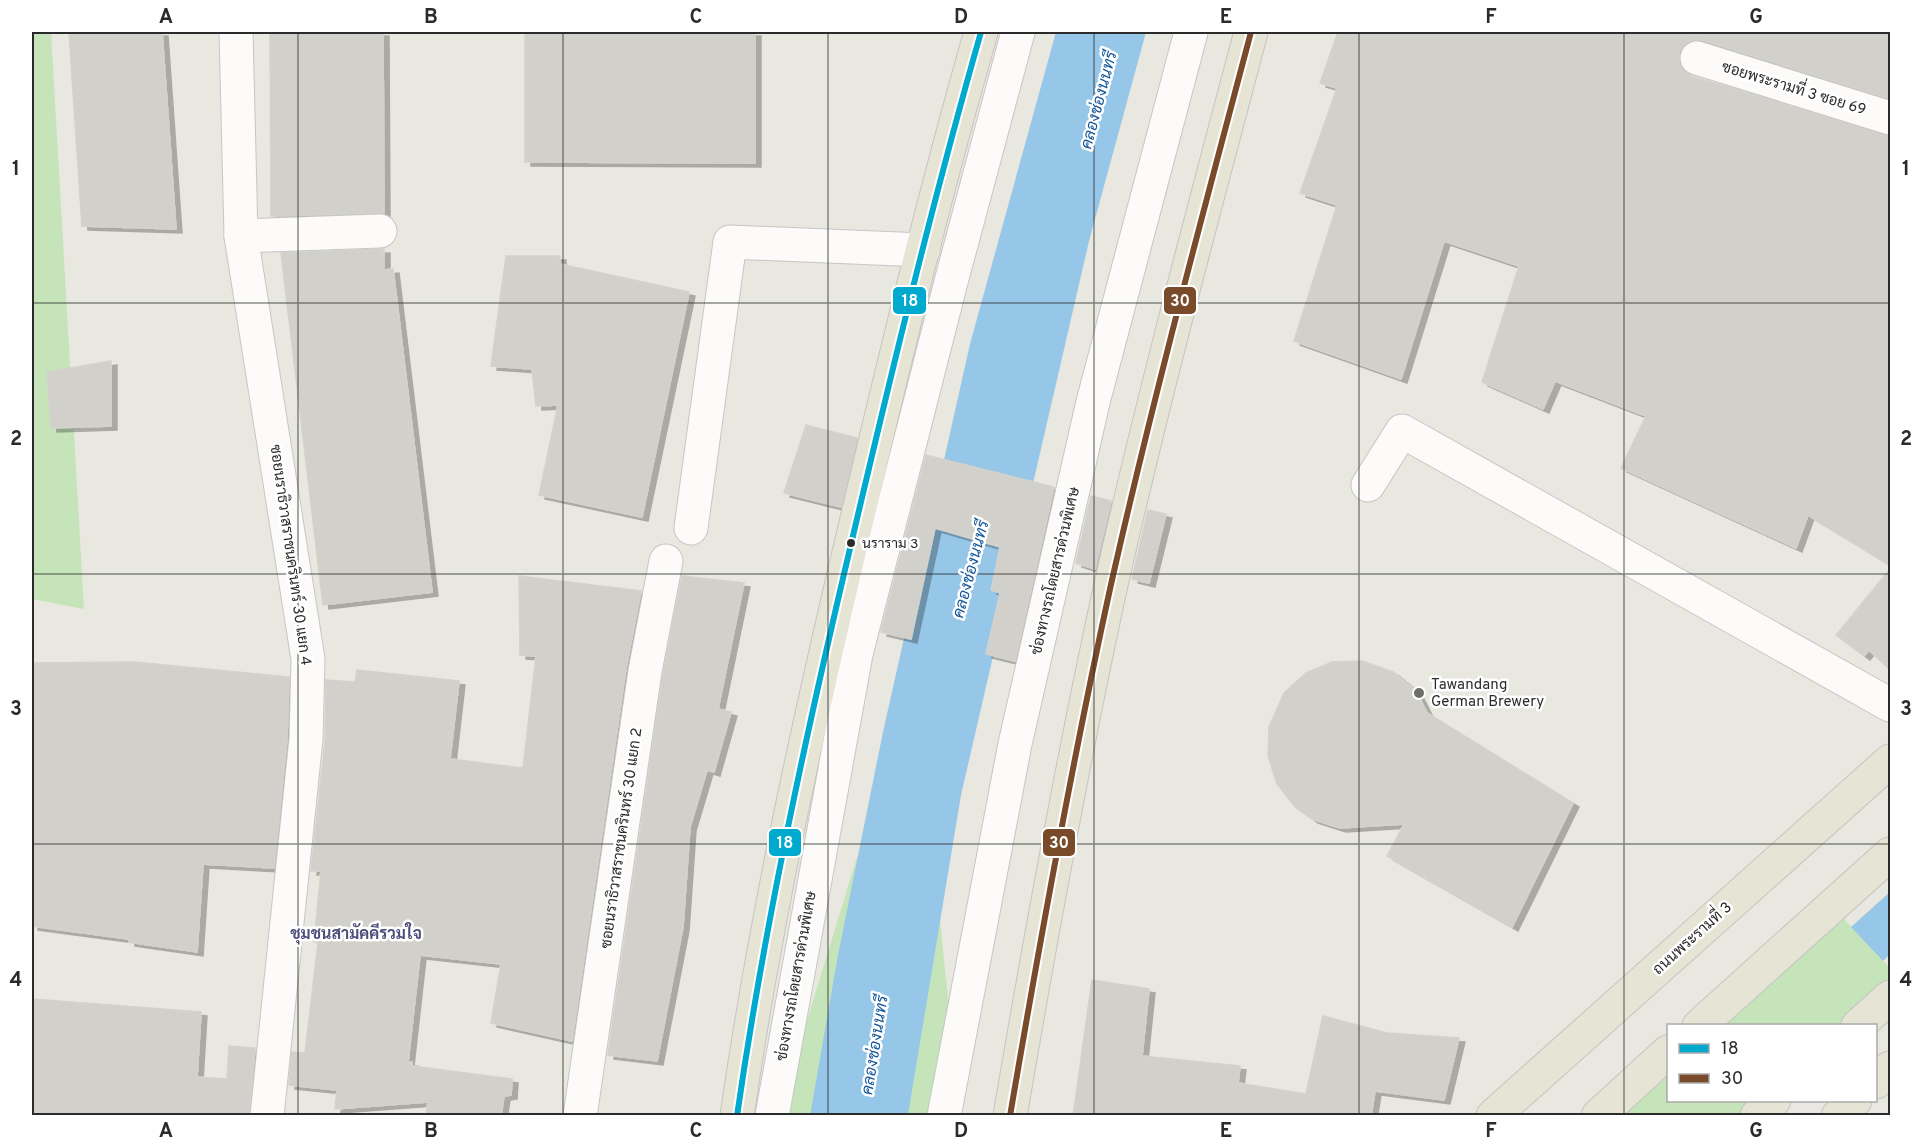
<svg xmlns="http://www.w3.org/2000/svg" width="1922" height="1147" font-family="Overpass,Sarabun,sans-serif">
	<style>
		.green { fill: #c5e4ba }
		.water { fill: #96c6e8 }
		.building { fill: #d1d0cb; stroke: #d3d2cd; stroke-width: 1.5; filter: url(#shadow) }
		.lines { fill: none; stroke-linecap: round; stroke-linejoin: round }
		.minor-casing { stroke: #c6c6c5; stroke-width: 35 }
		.major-casing { stroke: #c5c4c1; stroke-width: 35 }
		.minor { stroke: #fcfbfa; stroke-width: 33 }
		.major { stroke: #e6e4d4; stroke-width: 33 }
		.bus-1-casing { stroke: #fff; stroke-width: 10 }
		.bus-2-casing { stroke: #fff; stroke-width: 10 }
		.bus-1 { stroke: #00a9ce; stroke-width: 6 }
		.bus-2 { stroke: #7a4b2a; stroke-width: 6 }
		.grid { fill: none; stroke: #2b2b2b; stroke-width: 1.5; stroke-opacity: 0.55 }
		.bus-dot { fill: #2b2b2b; stroke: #fff; stroke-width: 2 }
		.poi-dot { fill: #6d6d6a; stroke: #fff; stroke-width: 2 }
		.labels { text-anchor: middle; stroke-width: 5; stroke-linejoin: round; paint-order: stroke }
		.bus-label { font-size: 14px; fill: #2b2b2b; stroke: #fff; text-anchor: start }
		.street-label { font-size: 15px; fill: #2b2b2b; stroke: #fff }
		.poi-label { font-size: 15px; fill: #2b2b2b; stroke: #fff; text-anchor: start }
		.water-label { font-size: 16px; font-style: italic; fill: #115498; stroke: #fff }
		.neighbourhood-label { font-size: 16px; font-weight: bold; fill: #4c4d7a; stroke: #fff }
		.line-badge { stroke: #fff; stroke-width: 2 }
		.badge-label { font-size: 16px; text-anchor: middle; font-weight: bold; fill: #fff }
		.neatline { fill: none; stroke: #2b2b2b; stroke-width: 2 }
		.grid-label { font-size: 20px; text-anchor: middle; font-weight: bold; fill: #2b2b2b }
	</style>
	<defs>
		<filter id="shadow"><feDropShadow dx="6" dy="4" stdDeviation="0" flood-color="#0004"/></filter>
	</defs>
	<rect width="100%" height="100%" fill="#e8e7e0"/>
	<g class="green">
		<path d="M 32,32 L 51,32 L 84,609 L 32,599 Z"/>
		<path d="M 857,857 L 940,921 L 949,1007 L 928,1115 L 790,1116 L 799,1047 Z"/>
		<path d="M 1841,916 L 1890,968 L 1890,1006 L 1869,1025 L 1706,1026 Z"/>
		<path d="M 1668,1058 L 1668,1100 L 1785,1101 L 1768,1115 L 1604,1116 Z"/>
	</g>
	<g class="water">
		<path d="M 1056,32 L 1146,32 L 1089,241 L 961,795 L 908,1115 L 810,1116 L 838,955 L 883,732 L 970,344 Z"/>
		<path d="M 1890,892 L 1890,954 L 1883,961 L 1851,927 Z"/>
	</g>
	<g class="building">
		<path d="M 69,32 L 162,32 L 176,229 L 82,226 Z"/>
		<path d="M 270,32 L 383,32 L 384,213 L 271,216 Z"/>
		<path d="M 525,32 L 755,32 L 755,163 L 525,162 Z"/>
		<path d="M 1338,32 L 1890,32 L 1890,99 L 1702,40 L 1692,40 L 1685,44 L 1679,52 L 1679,62 L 1683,70 L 1691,76 L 1890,136 L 1890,565 L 1808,515 L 1796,548 L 1621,468 L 1646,416 L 1555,381 L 1543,409 L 1482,382 L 1519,266 L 1444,241 L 1401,379 L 1294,341 L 1337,205 L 1300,193 L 1337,88 L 1320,83 Z"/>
		<path d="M 384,249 L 384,270 L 393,269 L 432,592 L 323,605 L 281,253 Z"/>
		<path d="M 506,256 L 560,256 L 560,264 L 689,292 L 642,517 L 539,495 L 558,405 L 536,406 L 532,369 L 491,366 Z"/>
		<path d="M 111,361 L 111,426 L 51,428 L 47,372 Z"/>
		<path d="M 806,425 L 857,438 L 841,507 L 784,493 Z"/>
		<path d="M 926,455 L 1054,487 L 1015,661 L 986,654 L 1000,593 L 991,590 L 1000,547 L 935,528 L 911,639 L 881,632 Z"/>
		<path d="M 1091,496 L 1111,501 L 1095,569 L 1076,563 Z"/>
		<path d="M 1148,510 L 1166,514 L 1149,583 L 1132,579 Z"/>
		<path d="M 1890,569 L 1890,670 L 1869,650 L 1864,656 L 1836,635 Z"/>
		<path d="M 519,576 L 641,591 L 626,668 L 572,1041 L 491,1023 L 501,964 L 420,955 L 408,1062 L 412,1062 L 412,1066 L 512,1079 L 511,1095 L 504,1096 L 501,1116 L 426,1116 L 428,1102 L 335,1109 L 337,1090 L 289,1085 L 292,1052 L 305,1053 L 318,943 L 314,942 L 321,871 L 311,871 L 325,741 L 326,680 L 355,682 L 357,670 L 459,681 L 450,759 L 523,768 L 536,656 L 520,655 Z"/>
		<path d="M 682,576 L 744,583 L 718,709 L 731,712 L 714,772 L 707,770 L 690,827 L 683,927 L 657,1061 L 608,1055 L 663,674 Z"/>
		<path d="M 1362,661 L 1393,672 L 1416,691 L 1427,713 L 1573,803 L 1512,927 L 1387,856 L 1404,824 L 1340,828 L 1312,819 L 1295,807 L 1277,784 L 1268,756 L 1269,727 L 1284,693 L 1306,673 L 1332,662 Z"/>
		<path d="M 134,662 L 289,677 L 287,738 L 274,868 L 203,864 L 197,952 L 129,942 L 129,939 L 32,926 L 32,663 Z"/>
		<path d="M 1092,980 L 1149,989 L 1142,1056 L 1240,1066 L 1238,1083 L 1306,1094 L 1323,1016 L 1387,1033 L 1459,1038 L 1444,1100 L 1375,1091 L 1371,1116 L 1073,1116 Z"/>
		<path d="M 32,999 L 201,1012 L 197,1077 L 227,1079 L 229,1046 L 255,1048 L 249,1116 L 32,1116 Z"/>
	</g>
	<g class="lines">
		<g class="minor-casing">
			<g id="minor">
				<path d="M 236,32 L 241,236 L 308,659 L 306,739 L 267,1116"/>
				<path d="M 1697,58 L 1890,118"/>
				<path d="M 241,236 L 380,231"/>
				<path d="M 1368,485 L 1402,431 L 1890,705"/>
				<path d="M 691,528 L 730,242 L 923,250"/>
				<path d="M 580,1116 L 645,671 L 666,561"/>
				<path d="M 772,1116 L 856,654 L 951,282 L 1018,32"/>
				<path d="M 944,1116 L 1015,744 L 1093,402 L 1191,32"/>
			</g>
		</g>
		<g class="major-casing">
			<g id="major">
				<path d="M 1699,1026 L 1890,854"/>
				<path d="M 1858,1026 L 1890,997"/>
				<path d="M 1876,1082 L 1890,1068"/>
				<path d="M 737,1116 C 765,922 807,730 852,540 C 892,370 933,200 981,32"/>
				<path d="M 1010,1116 C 1040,940 1072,763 1110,589 C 1152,402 1202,217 1251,32"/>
				<path d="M 1493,1116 L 1890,761"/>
				<path d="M 1598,1116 L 1668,1052"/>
				<path d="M 1757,1116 L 1774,1100"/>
				<path d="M 1838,1116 L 1855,1100"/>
			</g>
		</g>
		<use href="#minor" class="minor"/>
		<use href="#major" class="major"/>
		<g class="bus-1-casing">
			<path id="bus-1" d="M 737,1116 C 765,922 807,730 852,540 C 892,370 933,200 981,32"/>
		</g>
		<g class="bus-2-casing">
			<path id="bus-2" d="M 1010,1116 C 1040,940 1072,763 1110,589 C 1152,402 1202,217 1251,32"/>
		</g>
		<use href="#bus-1" class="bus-1"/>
		<use href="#bus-2" class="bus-2"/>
	</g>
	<path class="grid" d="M 298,32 L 298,1116M 563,32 L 563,1116M 828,32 L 828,1116M 1094,32 L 1094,1116M 1359,32 L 1359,1116M 1624,32 L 1624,1116M 32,303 L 1890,303M 32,574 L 1890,574M 32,844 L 1890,844"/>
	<circle class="bus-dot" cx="851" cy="543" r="5"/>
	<circle class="poi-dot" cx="1419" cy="693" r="6"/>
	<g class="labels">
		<g class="bus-label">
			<text x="862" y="548">นราราม 3</text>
		</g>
		<g class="street-label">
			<text transform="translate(1794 88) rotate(17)" y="5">ซอยพระรามที่ 3 ซอย 69</text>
			<text transform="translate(291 555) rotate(82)" y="5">ซอยนราธิวาสราชนครินทร์ 30 แยก 4</text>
			<text transform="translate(1055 571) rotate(-77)" y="5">ช่องทางรถโดยสารด่วนพิเศษ</text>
			<text transform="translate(621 838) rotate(-82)" y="5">ซอยนราธิวาสราชนครินทร์ 30 แยก 2</text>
			<text transform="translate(1692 938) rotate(-42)" y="5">ถนนพระรามที่ 3</text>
			<text transform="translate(796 976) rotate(-80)" y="5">ช่องทางรถโดยสารด่วนพิเศษ</text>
		</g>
		<g class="poi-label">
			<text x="1431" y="689">Tawandang<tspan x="1431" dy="17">German Brewery</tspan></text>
		</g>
		<g class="water-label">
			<text transform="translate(1098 100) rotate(-75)" y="6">คลองช่องนนทรี</text>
			<text transform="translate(970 569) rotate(-75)" y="6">คลองช่องนนทรี</text>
			<text transform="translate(874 1045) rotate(-81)" y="6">คลองช่องนนทรี</text>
		</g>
		<g class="neighbourhood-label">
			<text x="356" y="939">ชุมชนสามัคคีรวมใจ</text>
		</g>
	</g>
	<g class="line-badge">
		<rect x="1163" y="286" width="34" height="29" rx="6" fill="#7a4b2a"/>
		<rect x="892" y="286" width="35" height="29" rx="6" fill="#00a9ce"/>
		<rect x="768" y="828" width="34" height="29" rx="6" fill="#00a9ce"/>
		<rect x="1042" y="828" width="34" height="29" rx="6" fill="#7a4b2a"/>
	</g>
	<g class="badge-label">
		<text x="1180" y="306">30</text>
		<text x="910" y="306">18</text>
		<text x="785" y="848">18</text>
		<text x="1059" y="848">30</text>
	</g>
	<rect width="1922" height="1147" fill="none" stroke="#ffffff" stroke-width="66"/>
	<rect x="1667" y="1024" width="210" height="78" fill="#ffffff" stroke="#aaaaaa" stroke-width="1.5"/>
	<rect x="1679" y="1044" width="30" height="9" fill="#00a9ce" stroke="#aaaaaa" stroke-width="1.5"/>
	<text x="1721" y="1054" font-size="18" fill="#2b2b2b">18</text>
	<rect x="1679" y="1074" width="30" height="9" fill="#7a4b2a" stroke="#aaaaaa" stroke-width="1.5"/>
	<text x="1721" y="1084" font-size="18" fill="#2b2b2b">30</text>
	<rect x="33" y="33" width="1856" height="1081" class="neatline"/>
	<g class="grid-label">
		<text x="166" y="23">A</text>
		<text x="431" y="23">B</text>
		<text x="696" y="23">C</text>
		<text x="961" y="23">D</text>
		<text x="1226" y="23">E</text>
		<text x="1491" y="23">F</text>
		<text x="1756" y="23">G</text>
		<text x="16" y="175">1</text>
		<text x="1906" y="175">1</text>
		<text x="16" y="445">2</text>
		<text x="1906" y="445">2</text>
		<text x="16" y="715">3</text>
		<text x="1906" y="715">3</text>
		<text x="16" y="986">4</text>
		<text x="1906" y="986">4</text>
		<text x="166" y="1137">A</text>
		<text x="431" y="1137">B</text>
		<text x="696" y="1137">C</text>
		<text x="961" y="1137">D</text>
		<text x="1226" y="1137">E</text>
		<text x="1491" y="1137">F</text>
		<text x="1756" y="1137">G</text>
	</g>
</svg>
